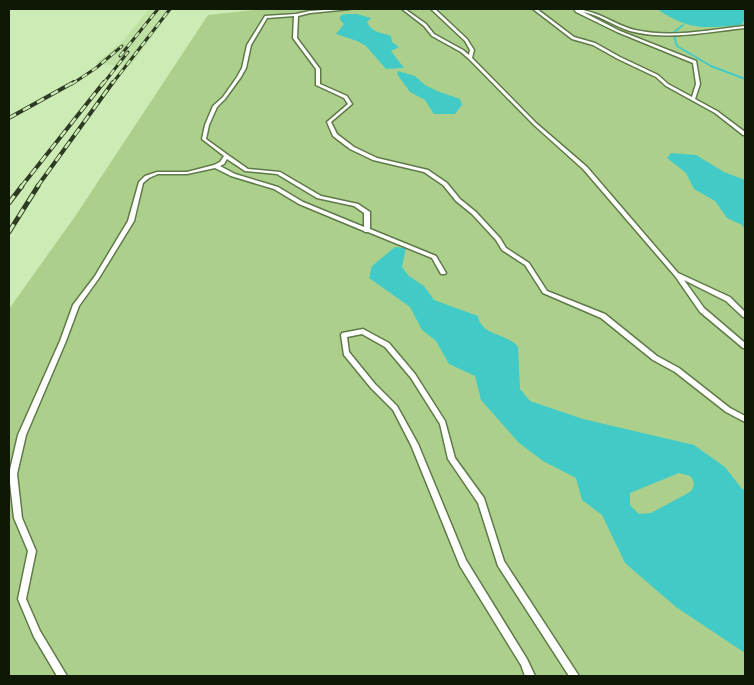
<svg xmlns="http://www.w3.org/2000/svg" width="754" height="685" font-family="Montserrat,sans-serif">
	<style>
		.built { fill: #bfe1a4 }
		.green { fill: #acd08c }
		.water { fill: #42cbc6; fill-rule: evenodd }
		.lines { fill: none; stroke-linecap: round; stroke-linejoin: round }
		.stream { stroke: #42cbc6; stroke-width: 2 }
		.service-casing { stroke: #5f7a47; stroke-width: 3 }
		.service { fill: #fff; fill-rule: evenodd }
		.rail-far2-casing { stroke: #2d3b22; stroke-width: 3 }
		.rail-far1-casing { stroke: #2d3b22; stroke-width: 4 }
		.rail-casing { stroke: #2d3b22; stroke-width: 5 }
		.rail-far2 { stroke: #cdebb4; stroke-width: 2; stroke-dasharray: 6; stroke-linecap: butt }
		.rail-far1 { stroke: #cdebb4; stroke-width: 2.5; stroke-dasharray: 8; stroke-linecap: butt }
		.rail { stroke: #cdebb4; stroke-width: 3; stroke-dasharray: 9; stroke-linecap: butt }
	</style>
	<rect width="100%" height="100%" fill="#cdebb4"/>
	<path class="built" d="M 149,9 L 173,9 L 130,66 L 95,64 L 124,40 Z"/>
	<path class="green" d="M 263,9 L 745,9 L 745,676 L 9,676 L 9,309 L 76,215 L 208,15 Z"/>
	<g class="water">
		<path d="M 657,9 L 745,9 L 745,19 L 741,25 C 703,28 690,31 657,9 Z"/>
		<path d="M 345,14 L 357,14 L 371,18 L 367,22 C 372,33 381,32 391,36 L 392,42 L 399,47 L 391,51 L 404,68 L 386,69 L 366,46 L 357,41 L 336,34 L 344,24 L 340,20 L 340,16 Z"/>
		<path d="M 398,71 L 415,76 L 425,85 L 437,91 L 460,99 L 462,105 L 455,114 L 434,114 L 425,100 L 410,92 L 397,74 Z"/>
		<path d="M 671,153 L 696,155 L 724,172 L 745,180 L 745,230 L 742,225 L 727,218 L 715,201 L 694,189 L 686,173 L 667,158 Z"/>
		<path d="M 395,247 L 406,248 L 402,267 L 409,276 L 424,286 L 434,300 L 478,316 C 481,336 507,333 518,347 L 520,389 L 530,401 L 583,419 L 694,445 L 725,467 L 742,489 L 745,490 L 745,653 L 676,607 L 625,563 L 602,515 L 582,500 L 576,478 L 543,461 L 519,443 L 481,400 L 475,376 L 449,364 L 436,341 L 422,330 L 410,307 L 369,278 L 372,266 ZM 679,473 L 690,476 C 695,482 695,485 690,492 L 651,513 L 639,514 L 630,505 L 630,493 Z"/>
	</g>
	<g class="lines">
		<path class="stream" d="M 683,25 L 673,33 L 677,46 L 711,66 L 745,79"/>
		<g class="service-casing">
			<g id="service">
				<path d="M 339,9 L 350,9 L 310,13 L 298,16 L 297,38 L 320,69 L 320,84 L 347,96 L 352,104 L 331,122 L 337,134 L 354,147 L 377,158 L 428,170 L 447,183 L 460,199 L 476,212 L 500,238 L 506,248 L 529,263 L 547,291 L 605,314 L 657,356 L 679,368 L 730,408 L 745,416 L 745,422 L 726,412 L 675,372 L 653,360 L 601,318 L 543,293 L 525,265 L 502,250 L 496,240 L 472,214 L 456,201 L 443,185 L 424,172 L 373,160 L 350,149 L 333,136 L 327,122 L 348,104 L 344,98 L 316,85 L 316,69 L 293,38 L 294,16 L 267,18 L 251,45 L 246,68 L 241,77 L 225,99 L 217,107 L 209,125 L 206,139 L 228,155 L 248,169 L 280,172 L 321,196 L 358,204 L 370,212 L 370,229 L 436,256 L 446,273 L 445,274 L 441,274 L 432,258 L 368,232 L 365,232 L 364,231 L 299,204 L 274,189 L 231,176 L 215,168 L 187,174 L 158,174 L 149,178 L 143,183 L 134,221 L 99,278 L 79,306 L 66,341 L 26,435 L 17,474 L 22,518 L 36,551 L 26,599 L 40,631 L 67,676 L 57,676 L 34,637 L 18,599 L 28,551 L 14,518 L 9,474 L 18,435 L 60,341 L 73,305 L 95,276 L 128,221 L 139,182 L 145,176 L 157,172 L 187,172 L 214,165 L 220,162 L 224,156 L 202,139 L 205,125 L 213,106 L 223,97 L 237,77 L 242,68 L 247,45 L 265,16 L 296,14 L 310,11 ZM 227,159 L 245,171 L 277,174 L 317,198 L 354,206 L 364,213 L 364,227 L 303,202 L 278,187 L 235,174 L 220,166 L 224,164 Z"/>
				<path d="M 402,9 L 405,9 L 426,24 L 434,34 L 463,50 L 469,55 L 470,50 L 465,41 L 431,9 L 435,9 L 467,39 L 474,50 L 472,58 L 536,123 L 587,167 L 678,273 L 730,297 L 745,312 L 745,317 L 743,317 L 726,301 L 684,280 L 704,308 L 745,343 L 745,348 L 743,348 L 700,312 L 675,276 L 583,169 L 534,125 L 469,59 L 461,52 L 432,36 L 424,26 Z"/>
				<path d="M 533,9 L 537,9 L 574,37 L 595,43 L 620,57 L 658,75 L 668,84 L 692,97 L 696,84 L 693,63 L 617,32 L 576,12 L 574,9 C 582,9 591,12 599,15 C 611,20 622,27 635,30 C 672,38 708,30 745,26 L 745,28 C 707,32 667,41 630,31 C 613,26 600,15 583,12 L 620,31 L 696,61 L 700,84 L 695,99 L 717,111 L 745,132 L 745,135 L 743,135 L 715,113 L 666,86 L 656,77 L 618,59 L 593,45 L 572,39 Z"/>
				<path d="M 363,329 L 389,343 L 415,374 L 445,421 L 455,458 L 484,498 L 504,561 L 577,673 L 579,676 L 569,676 L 498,566 L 478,503 L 448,459 L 440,424 L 411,378 L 385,347 L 362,334 L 347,337 L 349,352 L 375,384 L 397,406 L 418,444 L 466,560 L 527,659 L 535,676 L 525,676 L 521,665 L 460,566 L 411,445 L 393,410 L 371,388 L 344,355 L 341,335 L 342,333 Z"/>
			</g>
		</g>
		<use href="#service" class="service"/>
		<g class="rail-far2-casing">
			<g id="rail-far2">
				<path d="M 120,56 L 158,9"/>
				<path d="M 72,84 L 96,68 L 122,46"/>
				<path d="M 103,84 L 128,52"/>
				<path d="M 112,84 L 170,9"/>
			</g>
		</g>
		<g class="rail-far1-casing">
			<g id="rail-far1">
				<path d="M 9,118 L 74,82"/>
				<path d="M 21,187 L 104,82"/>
				<path d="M 37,187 L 113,82"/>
			</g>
		</g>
		<g class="rail-casing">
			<g id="rail">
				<path d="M 9,203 L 22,186"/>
				<path d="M 9,232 L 38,186"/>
			</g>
		</g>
		<use href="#rail-far2" class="rail-far2"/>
		<use href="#rail-far1" class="rail-far1"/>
		<use href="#rail" class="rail"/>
	</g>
	<rect width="754" height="685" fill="none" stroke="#0e1805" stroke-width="20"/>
</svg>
